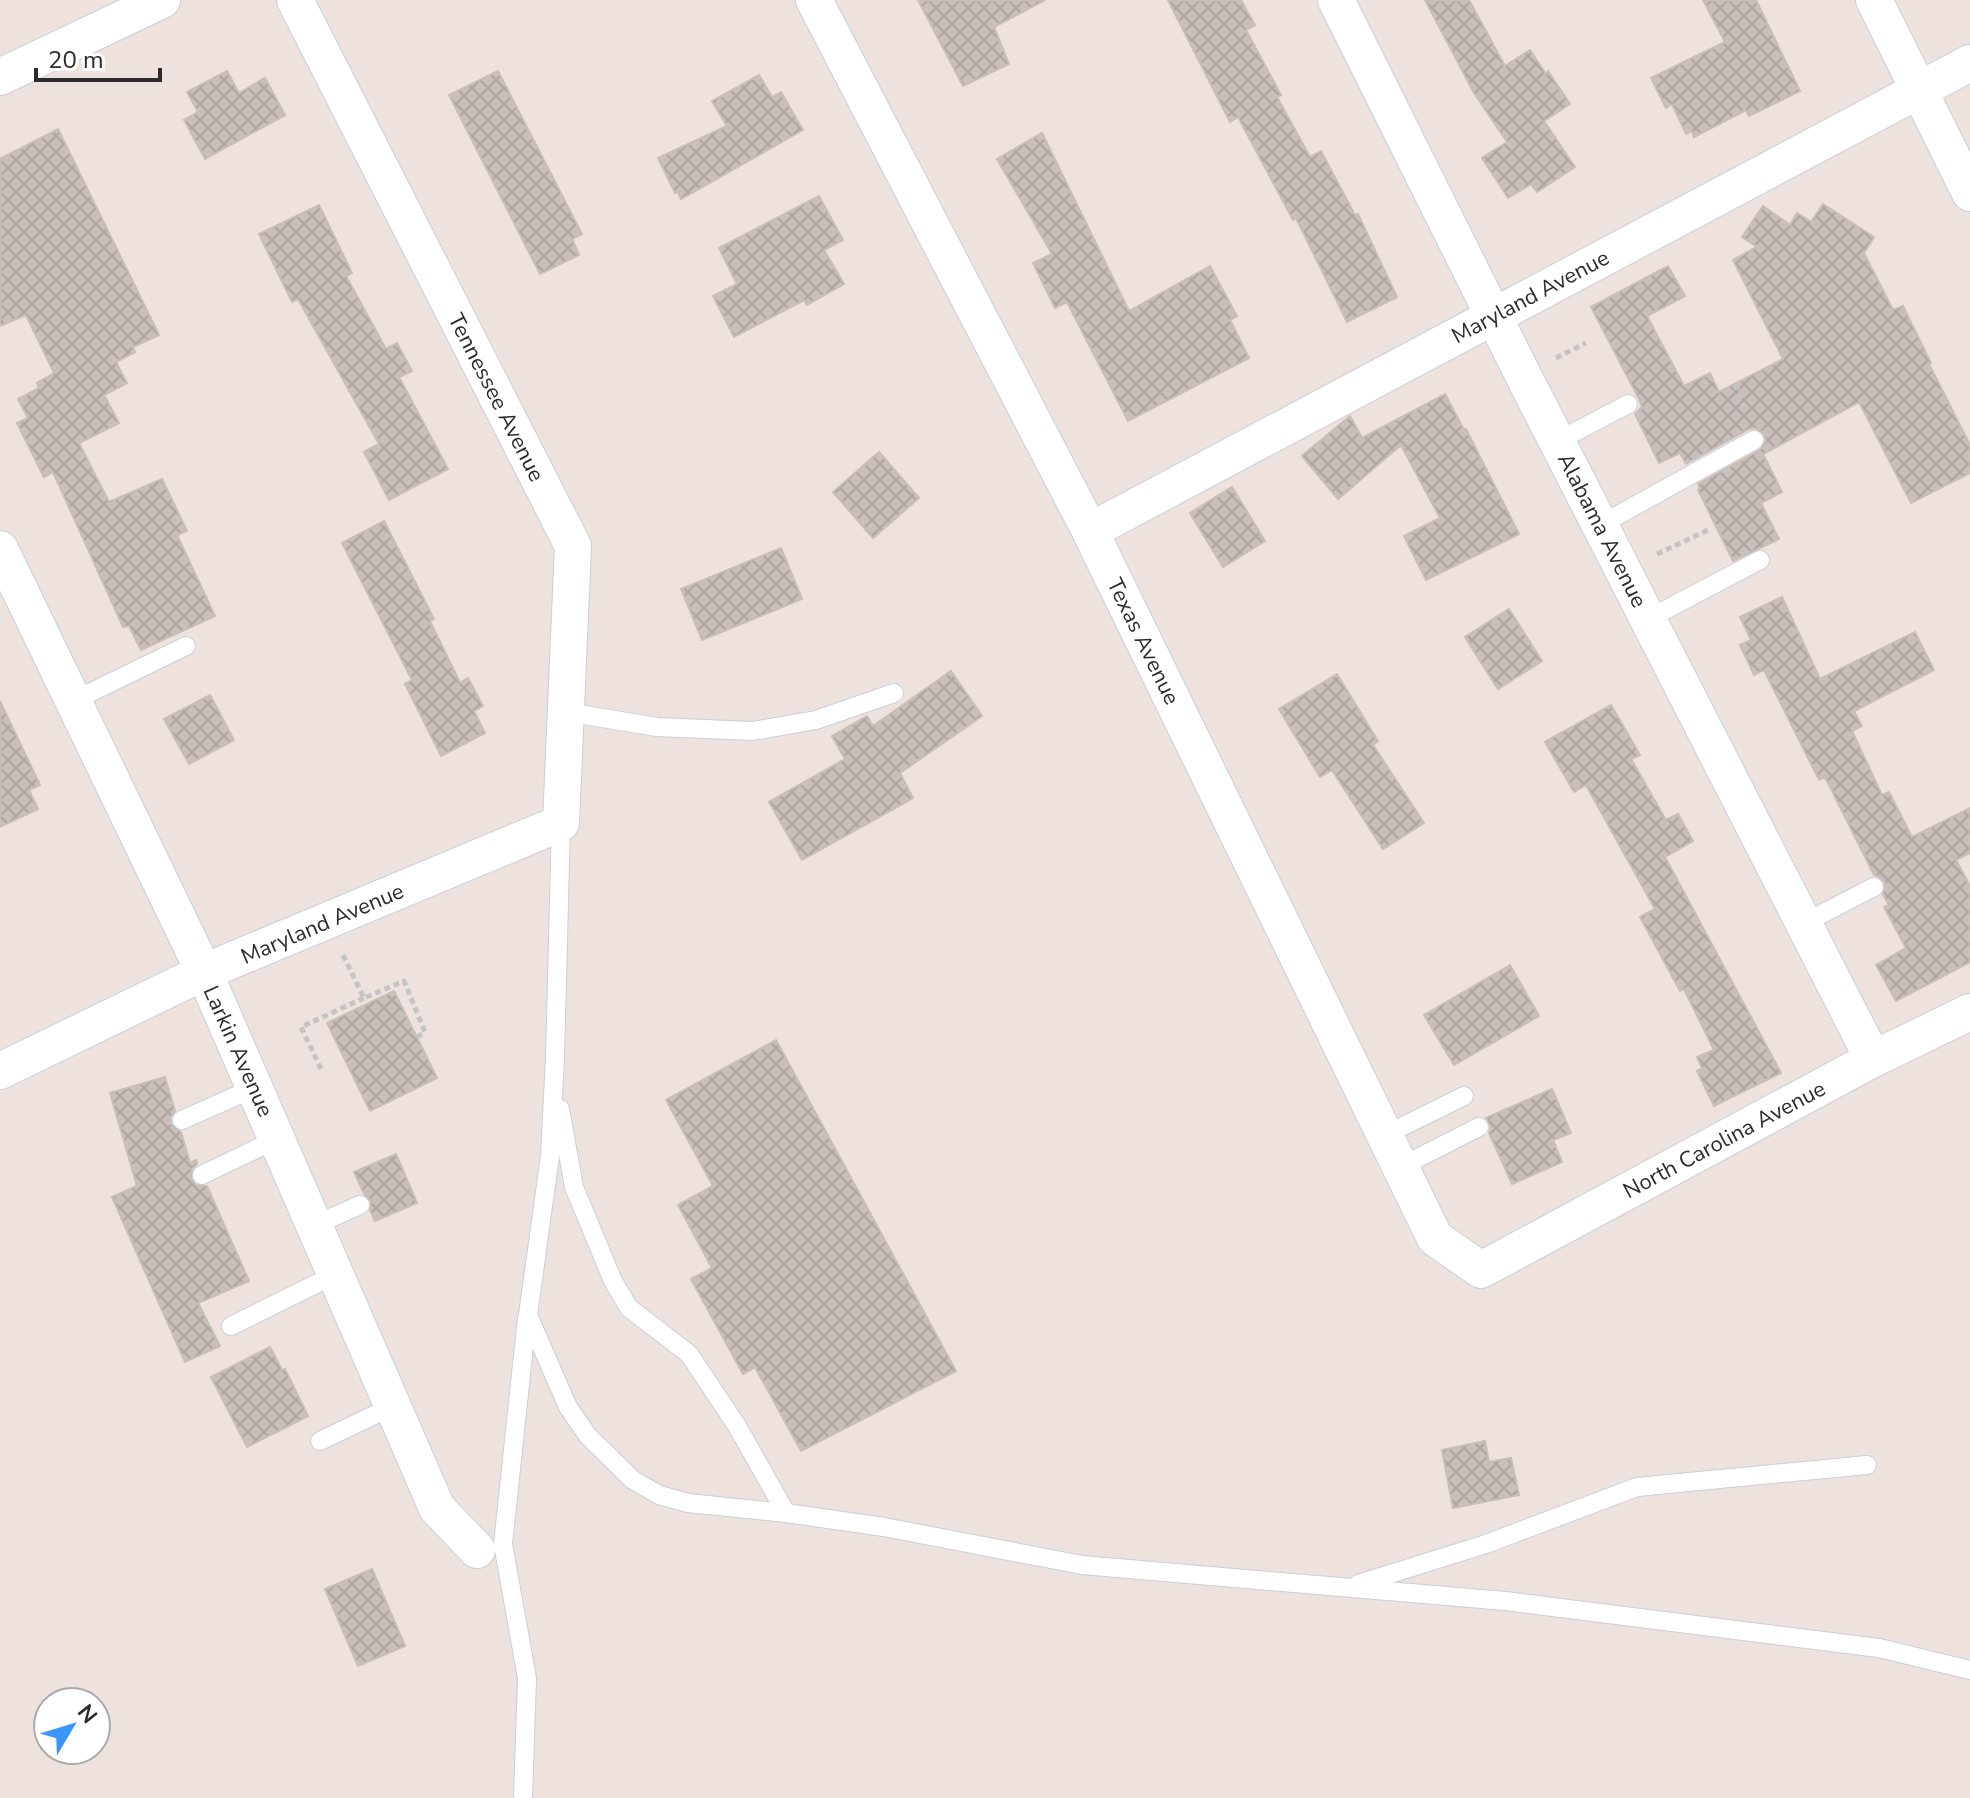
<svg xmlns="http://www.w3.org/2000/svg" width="1970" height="1798" font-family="'Nunito Sans',sans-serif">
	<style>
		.building { fill: url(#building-cross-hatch); stroke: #c9bdb7; stroke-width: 2 }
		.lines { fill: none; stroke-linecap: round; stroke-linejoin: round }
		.lane-casing { stroke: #c8d0d9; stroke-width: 20 }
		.street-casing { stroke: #c8d0d9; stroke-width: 38 }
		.path { stroke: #c4c4c4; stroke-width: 5; stroke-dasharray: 6 4; stroke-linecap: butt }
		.lane { stroke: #fff; stroke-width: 18 }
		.street { stroke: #fff; stroke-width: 36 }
		.labels { text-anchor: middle; stroke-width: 7; stroke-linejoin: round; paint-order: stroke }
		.street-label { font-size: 22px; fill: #2b2b2b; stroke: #fff }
	</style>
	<defs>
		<pattern id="building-cross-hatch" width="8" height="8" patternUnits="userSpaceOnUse" patternTransform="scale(2)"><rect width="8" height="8" fill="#c9c0bc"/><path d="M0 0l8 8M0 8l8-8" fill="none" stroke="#ada5a2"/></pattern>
	</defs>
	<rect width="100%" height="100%" fill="#ede2dd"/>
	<g class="building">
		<path d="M 918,0 L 1045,0 L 994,27 L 1009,64 L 963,86 Z"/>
		<path d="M 1168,0 L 1241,0 L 1255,25 L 1246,30 L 1281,95 L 1277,97 L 1310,157 L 1321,151 L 1355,215 L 1358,214 L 1397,297 L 1347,322 L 1296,218 L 1293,220 L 1238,117 L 1230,122 Z"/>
		<path d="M 1425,0 L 1469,0 L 1505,66 L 1530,50 L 1546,74 L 1548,71 L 1570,104 L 1544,121 L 1575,167 L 1537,192 L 1531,184 L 1508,198 L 1482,158 L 1507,142 L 1474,93 Z"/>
		<path d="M 1703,0 L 1756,0 L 1800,91 L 1749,116 L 1746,110 L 1694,137 L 1692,131 L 1686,134 L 1672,104 L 1666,108 L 1651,78 L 1725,42 Z"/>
		<path d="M 227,71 L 239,93 L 265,78 L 285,115 L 205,159 L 184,120 L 198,112 L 187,92 Z"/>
		<path d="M 498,71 L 582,234 L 572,239 L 579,255 L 540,274 L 449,95 Z"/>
		<path d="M 759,75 L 772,97 L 781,92 L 803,130 L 681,199 L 678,192 L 675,193 L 658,158 L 727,126 L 712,101 Z"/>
		<path d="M 58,129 L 159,335 L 133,347 L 135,352 L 116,362 L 127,383 L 104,395 L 119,423 L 79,443 L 109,502 L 162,479 L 187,531 L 177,535 L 215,616 L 141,650 L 129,626 L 123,627 L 53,472 L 44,477 L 17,423 L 28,418 L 18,399 L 39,388 L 37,383 L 54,373 L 26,315 L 0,326 L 0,159 Z"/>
		<path d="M 1042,133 L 1129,311 L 1210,266 L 1237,316 L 1230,320 L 1249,358 L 1128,421 L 1067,302 L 1055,308 L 1033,263 L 1052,254 L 997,159 Z"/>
		<path d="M 819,196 L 843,240 L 824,250 L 844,284 L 807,305 L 804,300 L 734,337 L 713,296 L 737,284 L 719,248 Z"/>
		<path d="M 1823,204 L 1874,237 L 1864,253 L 1893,310 L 1903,306 L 1931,363 L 1929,364 L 1970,445 L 1970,473 L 1911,503 L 1859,402 L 1763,454 L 1782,492 L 1761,503 L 1779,539 L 1733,561 L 1698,490 L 1700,488 L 1698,484 L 1760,450 L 1766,441 L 1764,434 L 1755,428 L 1749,429 L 1686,464 L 1680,453 L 1659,463 L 1635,414 L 1642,407 L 1639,399 L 1591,307 L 1668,266 L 1685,296 L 1647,316 L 1684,386 L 1710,373 L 1719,392 L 1783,359 L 1733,260 L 1757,247 L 1742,237 L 1763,206 L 1790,225 L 1797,213 L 1811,222 Z"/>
		<path d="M 319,205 L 352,273 L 346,276 L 386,349 L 397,343 L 412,371 L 399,377 L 448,469 L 389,500 L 364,452 L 379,444 L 298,299 L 292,302 L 259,234 Z"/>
		<path d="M 1445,394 L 1464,430 L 1466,429 L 1519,534 L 1426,580 L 1404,536 L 1440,518 L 1401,445 L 1338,499 L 1302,456 L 1350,416 L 1362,438 Z"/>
		<path d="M 879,452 L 919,498 L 873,538 L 833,492 Z"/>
		<path d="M 1232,487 L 1265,541 L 1223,567 L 1190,513 Z"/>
		<path d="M 384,521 L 434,619 L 430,621 L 460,683 L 468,678 L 483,706 L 474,711 L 485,733 L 441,756 L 405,684 L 412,680 L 342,543 Z"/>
		<path d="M 781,548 L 802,599 L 702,640 L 681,589 Z"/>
		<path d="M 1782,597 L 1820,679 L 1915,632 L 1934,670 L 1854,711 L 1862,726 L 1852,731 L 1882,795 L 1889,792 L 1912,837 L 1970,808 L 1970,853 L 1956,860 L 1970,886 L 1970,962 L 1896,1001 L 1876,965 L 1906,948 L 1884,907 L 1889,905 L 1883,894 L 1885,882 L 1880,877 L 1874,875 L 1825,777 L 1819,780 L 1764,670 L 1754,675 L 1740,645 L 1751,640 L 1740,617 Z"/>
		<path d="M 1509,609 L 1542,661 L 1498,689 L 1465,637 Z"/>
		<path d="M 951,671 L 982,716 L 900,773 L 913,798 L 802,860 L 769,802 L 845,759 L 832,736 L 867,716 L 873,726 Z"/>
		<path d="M 1337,674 L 1378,741 L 1373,745 L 1424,823 L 1383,849 L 1332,770 L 1320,777 L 1279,709 Z"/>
		<path d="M 210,695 L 234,740 L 189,764 L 164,719 Z"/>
		<path d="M 0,701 L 40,785 L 29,790 L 38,809 L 0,827 Z"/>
		<path d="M 1611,705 L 1640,755 L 1631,759 L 1666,820 L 1678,814 L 1693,841 L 1665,857 L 1781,1073 L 1714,1106 L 1697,1071 L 1702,1068 L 1697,1057 L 1714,1050 L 1684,989 L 1680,991 L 1640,917 L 1655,909 L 1586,785 L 1574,792 L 1545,742 Z"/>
		<path d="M 1510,965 L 1539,1016 L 1454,1065 L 1424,1015 Z"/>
		<path d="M 394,991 L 437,1078 L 370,1111 L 327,1023 Z"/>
		<path d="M 776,1040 L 956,1371 L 801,1451 L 755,1367 L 743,1374 L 691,1279 L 712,1268 L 678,1205 L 713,1186 L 666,1100 Z"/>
		<path d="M 165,1077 L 175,1111 L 170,1118 L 171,1124 L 181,1132 L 190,1163 L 196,1160 L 197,1164 L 192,1169 L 191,1179 L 196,1185 L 207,1186 L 249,1281 L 198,1303 L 220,1346 L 185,1362 L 112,1197 L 137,1186 L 110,1093 Z"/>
		<path d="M 1552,1089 L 1571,1133 L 1553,1140 L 1562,1162 L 1512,1184 L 1489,1133 L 1491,1127 L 1486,1118 Z"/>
		<path d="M 396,1154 L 417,1203 L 375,1221 L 370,1210 L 371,1201 L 364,1194 L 354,1172 Z"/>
		<path d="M 270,1347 L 282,1370 L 285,1369 L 308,1416 L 247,1447 L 211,1377 Z"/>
		<path d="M 1485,1441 L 1489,1462 L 1511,1458 L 1519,1495 L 1453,1508 L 1442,1450 Z"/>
		<path d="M 372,1569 L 405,1646 L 358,1666 L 325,1589 Z"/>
	</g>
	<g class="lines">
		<g class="lane-casing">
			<g id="lane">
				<path d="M 1558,441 L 1628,404"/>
				<path d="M 1600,525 L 1754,440"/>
				<path d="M 1648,619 L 1760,560"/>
				<path d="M 73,701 L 186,646"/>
				<path d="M 566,712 L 657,727 L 753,731 L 816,720 L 894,693"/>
				<path d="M 561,823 L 555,1058 L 550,1156 L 528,1315 L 568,1407 L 588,1436 L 633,1480 L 659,1495 L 688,1503 L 786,1513 L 884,1527 L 1082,1565 L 1505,1601 L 1879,1648 L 1970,1670"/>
				<path d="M 1804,923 L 1874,887"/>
				<path d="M 560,1109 L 574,1187 L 613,1281 L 629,1308 L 689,1354 L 737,1426 L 786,1513"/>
				<path d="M 182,1120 L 254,1088"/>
				<path d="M 1385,1135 L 1464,1096"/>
				<path d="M 1400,1167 L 1479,1127"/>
				<path d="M 202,1175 L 277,1139"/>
				<path d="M 315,1225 L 360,1205"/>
				<path d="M 231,1326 L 336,1274"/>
				<path d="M 320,1441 L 393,1406"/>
				<path d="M 1358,1584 L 1486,1544 L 1637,1487 L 1867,1465"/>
				<path d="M 523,1798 L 527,1678 L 503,1544 L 527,1318"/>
			</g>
		</g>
		<g class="street-casing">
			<g id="street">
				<path d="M 814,0 L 1090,531 L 1435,1238 L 1481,1270 L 1873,1059 L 1970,1012"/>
				<path d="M 1336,0 L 1523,375 L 1873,1059"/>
				<path d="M 1874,0 L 1970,193"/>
				<path d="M 0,77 L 162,0"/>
				<path d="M 1090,531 L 1970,63"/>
				<path d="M 0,549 L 204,972 L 437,1508 L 477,1550"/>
				<path d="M 0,1071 L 204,972 L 561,823 L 573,546 L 295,0"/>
			</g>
		</g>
		<g class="path">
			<path d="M 1556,358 L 1586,343"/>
			<path d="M 1737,384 L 1737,391 L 1746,411"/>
			<path d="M 1657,554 L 1708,530"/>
			<path d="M 343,955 L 364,998 L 404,981 L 425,1032 L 417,1037"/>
			<path d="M 321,1069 L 301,1027 L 364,998"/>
		</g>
		<use href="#lane" class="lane"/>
		<use href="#street" class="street"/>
	</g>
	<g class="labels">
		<g class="street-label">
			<text transform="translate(1530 296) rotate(-28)" y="8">Maryland Avenue</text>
			<text transform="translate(497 397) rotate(63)" y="8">Tennessee Avenue</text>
			<text transform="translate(1603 530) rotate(63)" y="8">Alabama Avenue</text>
			<text transform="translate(1144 641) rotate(64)" y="8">Texas Avenue</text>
			<text transform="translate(322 923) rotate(-23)" y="8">Maryland Avenue</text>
			<text transform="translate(239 1051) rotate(66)" y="8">Larkin Avenue</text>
			<text transform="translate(1724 1139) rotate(-28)" y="8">North Carolina Avenue</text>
		</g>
	</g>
	<g transform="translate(72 1726) rotate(52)"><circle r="38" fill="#ffffff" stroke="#aaaaaa" stroke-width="2"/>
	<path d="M0-6L14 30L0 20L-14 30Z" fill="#3a95fd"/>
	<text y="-12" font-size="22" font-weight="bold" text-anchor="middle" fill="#2b2b2b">N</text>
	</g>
	<path d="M36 68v12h124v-12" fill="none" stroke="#2b2b2b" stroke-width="4"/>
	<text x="48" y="68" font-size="24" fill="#2b2b2b" stroke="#ffffff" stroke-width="6" paint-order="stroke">20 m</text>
</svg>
